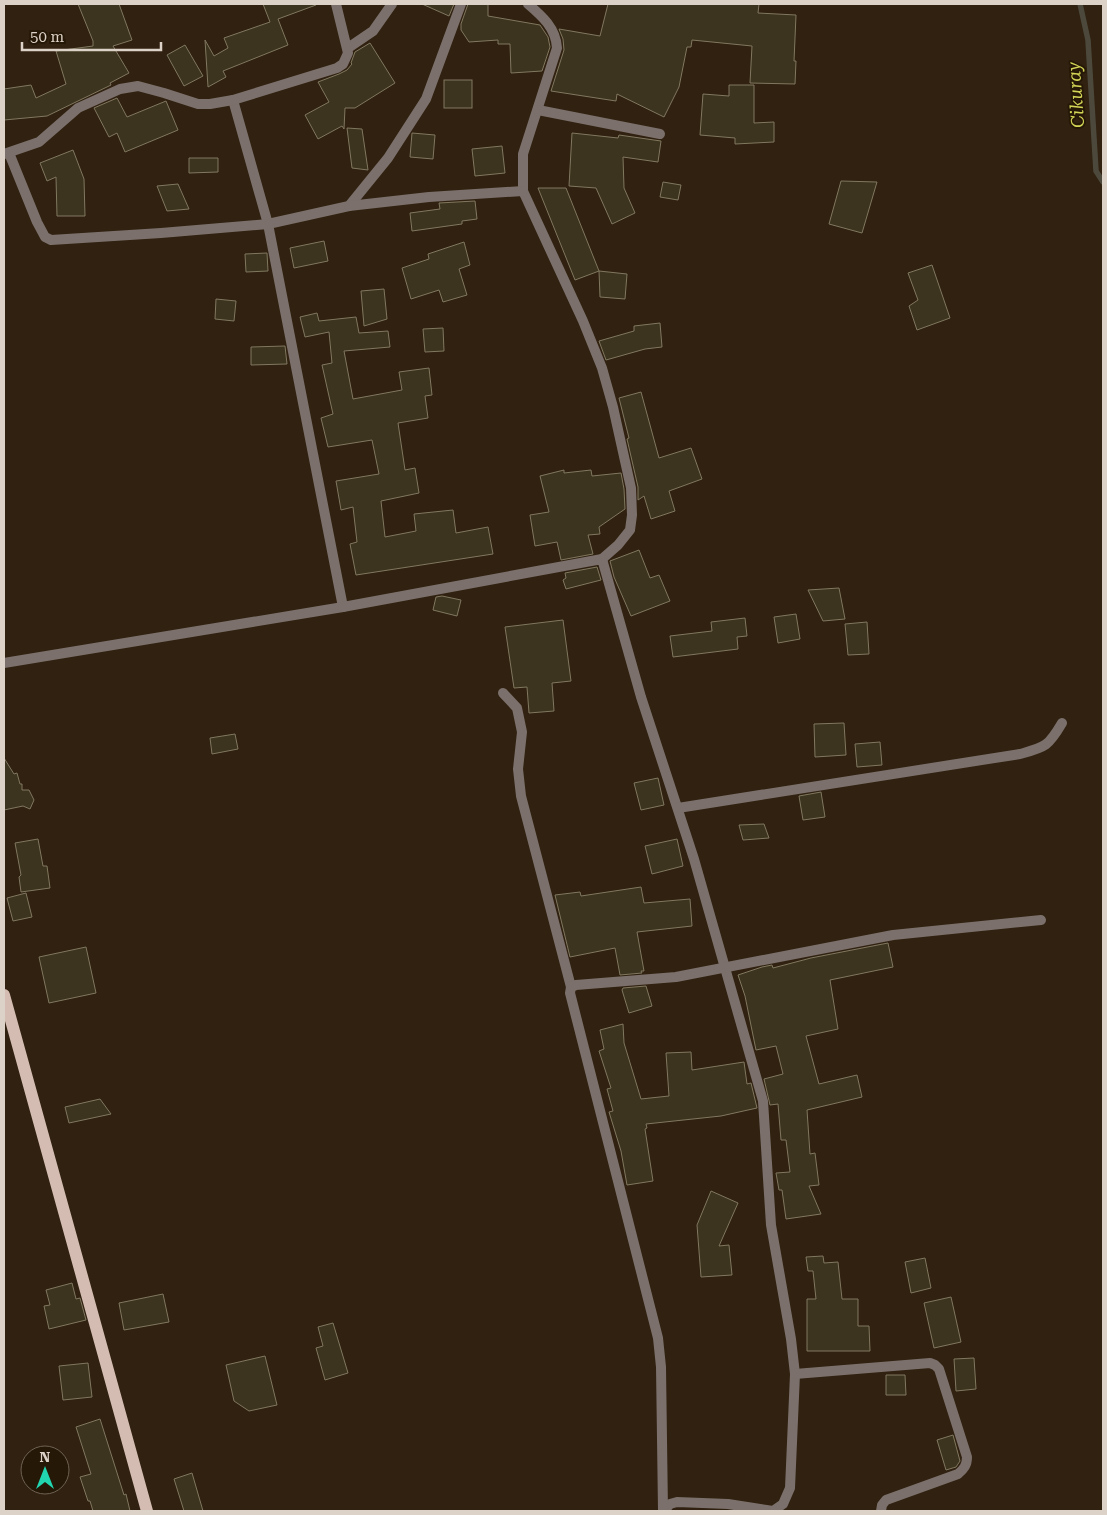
<svg xmlns="http://www.w3.org/2000/svg" width="1107" height="1515" font-family="'Roboto Serif',serif">
	<style>
		.lines { fill: none; stroke-linecap: round; stroke-linejoin: round }
		.stream { stroke: #4c493c; stroke-width: 5.5 }
		.building { fill: #3c341e; stroke: #817860 }
		.street { stroke: #7b706b; stroke-width: 10 }
		.primary { stroke: #d4bcb2; stroke-width: 12 }
		.labels { text-anchor: middle; stroke-width: 4; stroke-linejoin: round; paint-order: stroke }
		.water-label { font-size: 18px; font-style: italic; fill: #d3d556; stroke: #261807 }
	</style>
	<rect width="100%" height="100%" fill="#302110"/>
	<g class="lines">
		<path class="stream" d="M 1080,4 L 1088,40 L 1096,171 L 1103,182"/>
	</g>
	<g class="building">
		<path d="M 78,4 L 119,4 L 132,40 L 113,46 L 129,73 L 110,83 L 111,85 L 47,116 L 4,120 L 4,89 L 31,85 L 36,98 L 66,84 L 56,51 L 93,46 L 93,41 Z"/>
		<path d="M 263,4 L 316,4 L 316,5 L 278,19 L 288,45 L 223,71 L 226,77 L 208,87 L 205,40 L 214,56 L 228,48 L 224,38 L 270,22 Z"/>
		<path d="M 422,4 L 454,4 L 449,16 Z"/>
		<path d="M 468,4 L 488,4 L 488,16 L 540,25 L 548,37 L 550,47 L 542,71 L 511,73 L 510,44 L 498,44 L 498,40 L 469,42 L 461,30 L 461,24 Z"/>
		<path d="M 608,4 L 759,4 L 758,13 L 796,15 L 794,61 L 796,61 L 795,84 L 750,83 L 752,46 L 692,40 L 691,47 L 687,47 L 679,87 L 664,117 L 617,94 L 616,101 L 551,91 L 564,50 L 563,39 L 559,29 L 600,36 Z"/>
		<path d="M 370,43 L 395,83 L 355,108 L 345,108 L 344,129 L 342,126 L 318,139 L 305,115 L 329,102 L 318,82 L 339,74 L 347,70 L 352,64 L 351,63 L 355,52 Z"/>
		<path d="M 185,45 L 203,76 L 184,86 L 167,55 Z"/>
		<rect x="444" y="80" width="28" height="28"/>
		<path d="M 729,85 L 754,85 L 754,123 L 774,122 L 774,142 L 735,144 L 735,138 L 700,135 L 703,94 L 729,96 Z"/>
		<path d="M 117,98 L 127,117 L 166,101 L 178,130 L 125,152 L 117,133 L 109,137 L 94,108 Z"/>
		<path d="M 347,128 L 362,129 L 368,170 L 352,168 Z"/>
		<path d="M 412,133 L 435,135 L 433,159 L 410,157 Z"/>
		<path d="M 572,133 L 618,138 L 619,135 L 661,141 L 658,162 L 623,157 L 624,188 L 635,213 L 612,224 L 596,188 L 569,186 Z"/>
		<path d="M 502,146 L 505,173 L 475,176 L 472,149 Z"/>
		<path d="M 73,150 L 84,179 L 85,216 L 57,216 L 56,177 L 47,181 L 40,163 Z"/>
		<path d="M 189,158 L 218,158 L 218,172 L 189,173 Z"/>
		<path d="M 841,181 L 877,182 L 862,233 L 829,224 Z"/>
		<path d="M 663,182 L 681,185 L 678,200 L 660,197 Z"/>
		<path d="M 178,184 L 189,209 L 167,211 L 157,186 Z"/>
		<path d="M 538,188 L 566,188 L 599,271 L 575,280 Z"/>
		<path d="M 475,201 L 477,219 L 462,221 L 462,224 L 412,231 L 410,213 L 440,209 L 439,203 Z"/>
		<path d="M 324,241 L 328,261 L 294,268 L 290,248 Z"/>
		<path d="M 464,242 L 470,265 L 459,269 L 467,295 L 443,302 L 439,290 L 411,299 L 402,268 L 429,259 L 428,254 Z"/>
		<path d="M 267,253 L 268,271 L 246,272 L 245,254 Z"/>
		<path d="M 932,265 L 950,318 L 917,330 L 909,306 L 918,300 L 908,273 Z"/>
		<path d="M 599,271 L 627,274 L 625,299 L 600,297 Z"/>
		<path d="M 384,289 L 387,319 L 364,326 L 361,291 Z"/>
		<path d="M 216,299 L 236,301 L 234,321 L 215,319 Z"/>
		<path d="M 317,313 L 319,321 L 356,317 L 359,333 L 388,331 L 390,347 L 344,351 L 353,399 L 402,390 L 399,372 L 429,368 L 432,395 L 425,396 L 428,418 L 398,423 L 405,470 L 415,468 L 419,493 L 381,501 L 385,537 L 416,531 L 414,514 L 453,510 L 456,533 L 488,527 L 493,554 L 356,575 L 350,544 L 357,542 L 353,507 L 341,510 L 336,481 L 379,474 L 372,440 L 328,447 L 321,418 L 333,414 L 322,365 L 332,363 L 329,332 L 305,337 L 300,317 Z"/>
		<path d="M 660,323 L 662,347 L 645,349 L 606,360 L 599,341 L 634,331 L 634,326 Z"/>
		<path d="M 443,328 L 444,351 L 425,352 L 423,329 Z"/>
		<path d="M 285,346 L 287,364 L 251,365 L 251,347 Z"/>
		<path d="M 641,392 L 659,458 L 691,448 L 702,479 L 669,491 L 675,511 L 651,519 L 644,496 L 638,500 L 638,487 L 627,439 L 629,438 L 619,398 Z"/>
		<path d="M 564,470 L 564,473 L 591,470 L 592,476 L 621,473 L 624,489 L 625,509 L 599,527 L 600,534 L 588,535 L 593,554 L 561,560 L 557,542 L 535,546 L 530,515 L 549,512 L 540,476 Z"/>
		<path d="M 639,550 L 650,578 L 659,575 L 670,601 L 631,616 L 614,577 L 610,561 Z"/>
		<path d="M 597,567 L 601,580 L 566,589 L 563,580 L 566,578 L 565,573 Z"/>
		<path d="M 839,588 L 845,619 L 823,621 L 808,590 Z"/>
		<path d="M 442,596 L 461,600 L 457,616 L 433,610 L 436,597 Z"/>
		<path d="M 796,614 L 800,639 L 778,643 L 774,617 Z"/>
		<path d="M 745,618 L 747,636 L 737,637 L 738,649 L 673,657 L 670,636 L 712,631 L 711,622 Z"/>
		<path d="M 563,620 L 571,681 L 552,683 L 554,711 L 529,713 L 527,687 L 514,688 L 505,627 Z"/>
		<path d="M 867,622 L 869,654 L 848,655 L 845,624 Z"/>
		<path d="M 844,723 L 846,755 L 815,757 L 814,724 Z"/>
		<path d="M 235,734 L 238,749 L 212,754 L 210,738 Z"/>
		<path d="M 880,742 L 882,765 L 857,767 L 855,744 Z"/>
		<path d="M 4,758 L 14,774 L 17,773 L 20,784 L 22,784 L 22,790 L 29,790 L 34,800 L 30,809 L 23,806 L 4,810 Z"/>
		<path d="M 658,778 L 664,805 L 641,810 L 634,783 Z"/>
		<path d="M 821,792 L 825,817 L 803,820 L 799,796 Z"/>
		<path d="M 764,824 L 769,838 L 743,840 L 739,825 Z"/>
		<path d="M 38,839 L 43,866 L 47,866 L 50,888 L 21,892 L 19,877 L 21,875 L 15,843 Z"/>
		<path d="M 677,839 L 683,866 L 652,874 L 645,846 Z"/>
		<path d="M 641,887 L 644,903 L 690,899 L 692,926 L 637,932 L 644,971 L 641,971 L 642,973 L 620,975 L 615,948 L 570,957 L 555,895 L 580,892 L 581,896 Z"/>
		<path d="M 26,893 L 32,917 L 13,921 L 7,898 Z"/>
		<path d="M 888,943 L 893,967 L 830,980 L 838,1029 L 806,1036 L 819,1084 L 857,1075 L 862,1097 L 807,1110 L 810,1154 L 815,1153 L 819,1185 L 809,1186 L 821,1214 L 786,1219 L 782,1190 L 779,1190 L 776,1173 L 790,1172 L 786,1140 L 781,1140 L 778,1104 L 770,1105 L 764,1079 L 783,1074 L 776,1046 L 756,1050 L 745,996 L 738,975 L 762,967 L 772,965 L 773,968 L 811,958 Z"/>
		<path d="M 86,947 L 96,993 L 49,1003 L 39,957 Z"/>
		<path d="M 646,986 L 652,1006 L 629,1013 L 622,990 L 623,988 Z"/>
		<path d="M 623,1024 L 624,1043 L 641,1099 L 669,1096 L 666,1053 L 691,1052 L 692,1070 L 744,1062 L 747,1084 L 751,1083 L 757,1108 L 721,1116 L 646,1124 L 647,1128 L 645,1129 L 653,1181 L 627,1185 L 621,1151 L 609,1112 L 613,1111 L 607,1089 L 611,1088 L 599,1051 L 604,1049 L 600,1030 Z"/>
		<path d="M 100,1099 L 111,1114 L 69,1123 L 65,1107 Z"/>
		<path d="M 711,1191 L 738,1203 L 719,1246 L 729,1245 L 732,1275 L 701,1277 L 697,1225 Z"/>
		<path d="M 823,1256 L 824,1263 L 838,1262 L 842,1299 L 858,1299 L 858,1326 L 869,1326 L 870,1351 L 807,1351 L 807,1299 L 816,1299 L 813,1271 L 808,1271 L 806,1257 Z"/>
		<path d="M 925,1258 L 931,1288 L 911,1293 L 905,1262 Z"/>
		<path d="M 72,1283 L 76,1299 L 80,1298 L 86,1320 L 49,1329 L 44,1306 L 50,1305 L 46,1290 Z"/>
		<path d="M 163,1294 L 169,1322 L 124,1330 L 119,1303 Z"/>
		<path d="M 951,1297 L 961,1342 L 934,1348 L 924,1303 Z"/>
		<path d="M 333,1323 L 348,1373 L 325,1380 L 316,1348 L 323,1346 L 318,1327 Z"/>
		<path d="M 265,1356 L 277,1405 L 249,1411 L 234,1401 L 226,1365 Z"/>
		<path d="M 974,1358 L 976,1389 L 956,1391 L 954,1359 Z"/>
		<path d="M 88,1363 L 92,1397 L 63,1400 L 59,1366 Z"/>
		<path d="M 886,1375 L 905,1375 L 906,1395 L 886,1395 Z"/>
		<path d="M 100,1419 L 124,1495 L 126,1494 L 130,1511 L 93,1511 L 90,1501 L 88,1501 L 80,1477 L 91,1474 L 76,1427 Z"/>
		<path d="M 953,1435 L 960,1461 L 956,1467 L 946,1470 L 937,1440 Z"/>
		<path d="M 192,1473 L 203,1511 L 184,1511 L 174,1479 Z"/>
	</g>
	<g class="lines">
		<g class="street">
			<path d="M 528,4 C 542,16 556,28 557,48 L 523,154 L 523,191 L 583,321 L 602,368 L 613,407 L 631,488 L 632,515 L 630,530 L 618,545 L 602,559"/>
			<path d="M 348,48 L 373,31 L 392,4"/>
			<path d="M 233,100 L 268,224 L 343,607"/>
			<path d="M 538,110 L 660,134"/>
			<path d="M 9,153 L 37,222 L 45,237 L 51,240 L 161,233 L 268,224 L 349,206 L 388,158 L 426,99 L 461,4"/>
			<path d="M 4,154 L 39,142 L 78,108 L 120,89 L 138,86 L 164,93 L 198,104 L 210,104 L 233,100 L 337,68 L 343,64 L 348,53 L 336,4"/>
			<path d="M 349,206 L 429,197 L 523,191"/>
			<path d="M 4,663 L 343,607 L 602,559 L 641,697 L 694,859 L 763,1101 L 771,1225 L 791,1339 L 795,1374 L 790,1488 L 783,1504 L 773,1511 L 728,1504 L 677,1502 L 670,1504 L 664,1511"/>
			<path d="M 503,693 L 517,708 L 522,732 L 518,769 L 521,796 L 571,987"/>
			<path d="M 678,808 L 1020,754 C 1045,747 1048,747 1062,723"/>
			<path d="M 795,1374 L 930,1363 L 935,1365 L 939,1369 L 967,1457 C 967,1465 964,1469 958,1474 L 886,1500 L 882,1505 L 881,1511"/>
			<path d="M 663,1511 L 661,1367 L 658,1338 L 570,993 L 571,987 L 576,985 L 676,977 L 893,935 L 1041,920"/>
		</g>
		<path class="primary" d="M 4,995 L 147,1511"/>
	</g>
	<g class="labels">
		<g class="water-label">
			<text transform="translate(1076 95) rotate(-94)" y="6">Cikuray</text>
		</g>
	</g>
	<rect width="1107" height="1515" fill="none" stroke="#ddd2c8" stroke-width="10"/>
	<g transform="translate(45 1470)"><circle r="24" fill="#261807" stroke="#6f6254"/>
	<path d="M0-4L9 19L0 12L-9 19Z" fill="#21d5b0"/>
	<text y="-8" font-size="14" font-weight="bold" text-anchor="middle" fill="#ddd2c8">N</text>
	</g>
	<path d="M22 42v8h139v-8" fill="none" stroke="#ddd2c8" stroke-width="2.5"/>
	<text x="30" y="42" font-size="15" fill="#ddd2c8" stroke="#261807" stroke-width="4" paint-order="stroke">50 m</text>
</svg>
